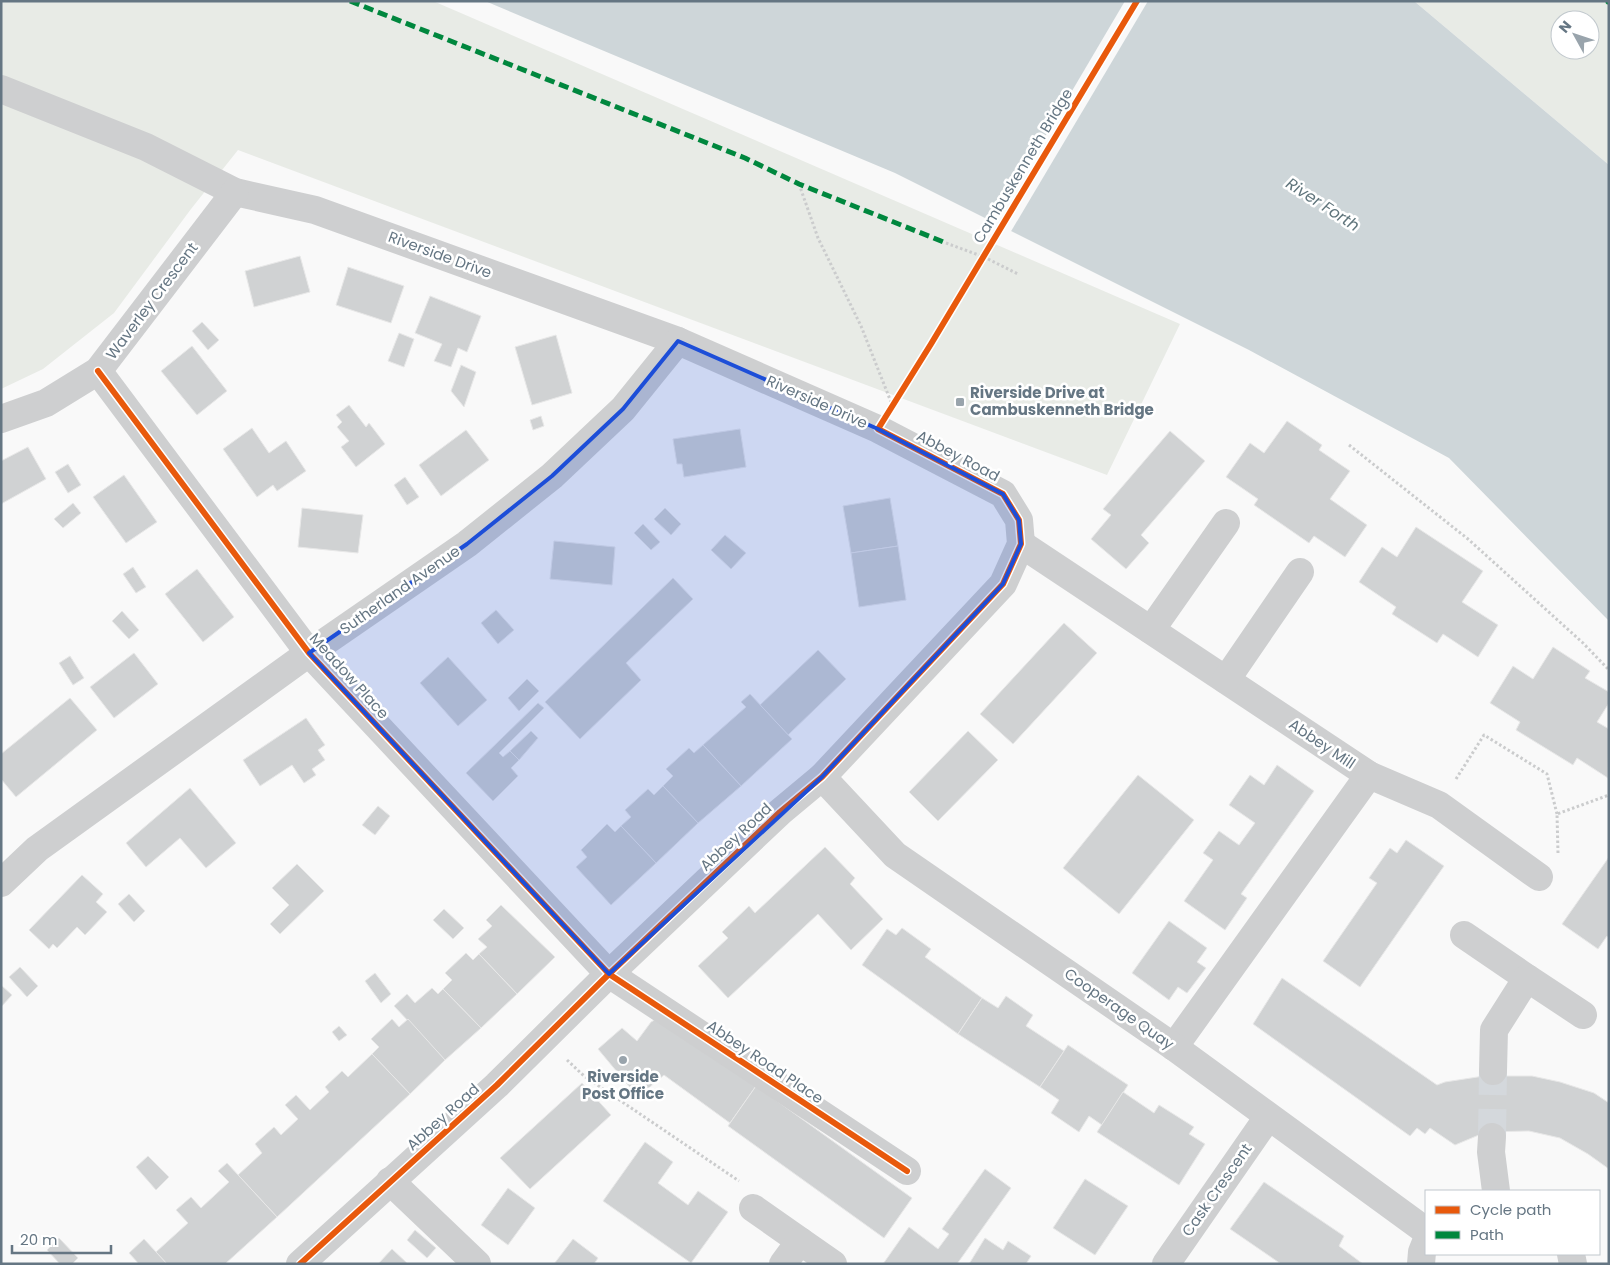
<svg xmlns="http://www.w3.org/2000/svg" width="1610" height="1265" font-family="Poppins,sans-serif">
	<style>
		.green { fill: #e8ebe6; fill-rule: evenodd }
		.water { fill: #ced6d9 }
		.pier { fill: #f9f9f9 }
		.building { fill: #d0d2d3; stroke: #e8e8e8 }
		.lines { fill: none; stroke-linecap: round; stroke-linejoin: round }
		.minor-tunnel { stroke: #d4d8dc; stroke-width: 28; stroke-dasharray: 28 14; stroke-linecap: butt }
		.path { stroke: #cbcccd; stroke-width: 3; stroke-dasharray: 2.5 2.5; stroke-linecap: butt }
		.minor { stroke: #cecfd0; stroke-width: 28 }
		.quiet { stroke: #00873e; stroke-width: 5; stroke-dasharray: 10 5; stroke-linecap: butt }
		.cycleway-casing { stroke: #fff; stroke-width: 9 }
		.cycleway { stroke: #e8590c; stroke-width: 6 }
		.marked { fill: #1d4ed8; fill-opacity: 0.2; stroke: #1d4ed8; stroke-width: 4; stroke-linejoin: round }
		.poi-dot { fill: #99a4ac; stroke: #fff; stroke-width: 2 }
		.labels { text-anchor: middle; stroke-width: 5; stroke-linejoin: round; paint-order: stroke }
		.street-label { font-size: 15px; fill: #657683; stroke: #fff }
		.poi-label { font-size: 15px; font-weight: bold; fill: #657683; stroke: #fff; text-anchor: start }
		.water-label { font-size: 16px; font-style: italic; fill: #60757c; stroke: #fff }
	</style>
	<rect width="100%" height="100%" fill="#f9f9f9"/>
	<g class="green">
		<path d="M 1,1 L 433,1 L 1180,324 L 1107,475 L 238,150 L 191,209 L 114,313 L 43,369 L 1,389 Z"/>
		<path d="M 1414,1 L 1609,1 L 1609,165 ZM 1560,20 L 1590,20 L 1590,50 L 1560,50 Z"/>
	</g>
	<path class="water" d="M 485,1 L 1414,1 L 1609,165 L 1609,621 L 1449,458 L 1249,350 L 895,173 Z"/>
	<path class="pier" d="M 1125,1 L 1148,1 L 1010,233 L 993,225 Z"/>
	<g class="building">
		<path d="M 300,256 L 310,292 L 254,307 L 245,271 Z"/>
		<path d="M 348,267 L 404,286 L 391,323 L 336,305 Z"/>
		<path d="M 430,296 L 481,316 L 467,352 L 458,348 L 451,367 L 434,361 L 442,344 L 415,333 Z"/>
		<path d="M 202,322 L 219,340 L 208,350 L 192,331 Z"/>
		<path d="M 399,333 L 414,339 L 404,367 L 388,361 Z"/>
		<path d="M 556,335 L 572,393 L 532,405 L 515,347 Z"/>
		<path d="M 192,346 L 227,391 L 197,415 L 161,371 Z"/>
		<path d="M 461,365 L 476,372 L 464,407 L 451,391 Z"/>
		<path d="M 349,405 L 366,427 L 369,423 L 385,444 L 356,467 L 341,447 L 349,441 L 337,427 L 342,422 L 336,415 Z"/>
		<path d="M 541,416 L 544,426 L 533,430 L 530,420 Z"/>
		<path d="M 1287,421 L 1322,445 L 1319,450 L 1350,471 L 1330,499 L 1367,525 L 1345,557 L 1314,536 L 1309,543 L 1254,505 L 1258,499 L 1226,477 L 1250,443 L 1264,453 Z"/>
		<path d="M 252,428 L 269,453 L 286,441 L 306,471 L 277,491 L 273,485 L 257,497 L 223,449 Z"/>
		<path d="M 740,429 L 746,467 L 684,477 L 682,464 L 677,464 L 673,439 Z"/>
		<path d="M 466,430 L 489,460 L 441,496 L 419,465 Z"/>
		<path d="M 1170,431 L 1205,461 L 1141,535 L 1149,543 L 1126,569 L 1091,539 L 1111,515 L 1103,509 Z"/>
		<path d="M 28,447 L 46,479 L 1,504 L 1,461 Z"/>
		<path d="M 68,464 L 81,485 L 68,493 L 55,472 Z"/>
		<path d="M 124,475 L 157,522 L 126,543 L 93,497 Z"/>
		<path d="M 405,477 L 419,497 L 407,505 L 394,485 Z"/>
		<path d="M 890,498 L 898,546 L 851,553 L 843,506 Z"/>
		<path d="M 73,503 L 81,513 L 63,528 L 54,519 Z"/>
		<path d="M 302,508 L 363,515 L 358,553 L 298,547 Z"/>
		<path d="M 665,508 L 681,524 L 671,535 L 654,519 Z"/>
		<path d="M 643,524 L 660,542 L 651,550 L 634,533 Z"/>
		<path d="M 1416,527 L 1483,571 L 1462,602 L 1498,625 L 1478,657 L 1443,634 L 1437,643 L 1392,614 L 1396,607 L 1359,582 L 1382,547 L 1397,557 Z"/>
		<path d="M 725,535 L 746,553 L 731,569 L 711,550 Z"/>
		<path d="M 554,541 L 615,547 L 612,585 L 550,579 Z"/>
		<path d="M 898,546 L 906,600 L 859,607 L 851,553 Z"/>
		<path d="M 133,567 L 146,587 L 136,593 L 123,574 Z"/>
		<path d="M 197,569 L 234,617 L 203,642 L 165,594 Z"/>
		<path d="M 673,578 L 693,599 L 626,663 L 641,680 L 580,739 L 545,702 Z"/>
		<path d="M 496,610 L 514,630 L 498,644 L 481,623 Z"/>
		<path d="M 122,611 L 139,630 L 129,639 L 112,621 Z"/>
		<path d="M 1064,623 L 1097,653 L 1013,744 L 980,714 Z"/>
		<path d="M 1553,647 L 1590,671 L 1585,678 L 1609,692 L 1609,703 L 1597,722 L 1609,729 L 1608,778 L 1577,758 L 1573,765 L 1516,730 L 1520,722 L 1490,703 L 1513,666 L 1533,679 Z"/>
		<path d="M 818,650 L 846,679 L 788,735 L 760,705 Z"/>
		<path d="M 134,653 L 158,684 L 114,718 L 90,687 Z"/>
		<path d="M 70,656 L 84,678 L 73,685 L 59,663 Z"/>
		<path d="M 448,657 L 487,700 L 458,726 L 420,683 Z"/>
		<path d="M 527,679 L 539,691 L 519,711 L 508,698 Z"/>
		<path d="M 750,694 L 792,739 L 741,786 L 703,745 L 746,707 L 741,702 Z"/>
		<path d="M 70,698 L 97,730 L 16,797 L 1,779 L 1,754 Z"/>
		<path d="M 538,703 L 544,708 L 499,753 L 503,757 L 510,751 L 519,760 L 511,768 L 518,776 L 493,801 L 466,773 Z"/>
		<path d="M 306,718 L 325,745 L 318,750 L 325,760 L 312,769 L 316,775 L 304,783 L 292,765 L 260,786 L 243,760 Z"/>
		<path d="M 531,731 L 538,738 L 519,760 L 510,751 Z"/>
		<path d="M 968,731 L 998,760 L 938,821 L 909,792 Z"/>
		<path d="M 703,745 L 741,786 L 698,823 L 663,786 L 673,776 L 666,769 L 689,748 L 694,753 Z"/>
		<path d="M 1277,765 L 1314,791 L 1241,894 L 1247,898 L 1225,930 L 1184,901 L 1213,860 L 1203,853 L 1219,831 L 1239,845 L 1255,823 L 1229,805 L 1250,775 L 1264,785 Z"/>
		<path d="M 1138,775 L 1194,820 L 1119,914 L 1063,868 Z"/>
		<path d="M 663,786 L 698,823 L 656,863 L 621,826 L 631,817 L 625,810 L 648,789 L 654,795 Z"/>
		<path d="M 190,788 L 236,843 L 206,868 L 180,838 L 146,867 L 126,843 Z"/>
		<path d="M 378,806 L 390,816 L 375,835 L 362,825 Z"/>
		<path d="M 607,824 L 615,832 L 621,826 L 656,863 L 611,905 L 576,867 L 587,857 L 581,850 Z"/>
		<path d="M 1406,840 L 1444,866 L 1360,987 L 1323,961 L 1377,883 L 1369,878 L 1390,848 L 1397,853 Z"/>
		<path d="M 825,847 L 855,878 L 850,884 L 883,919 L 851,950 L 818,914 L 728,998 L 698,966 L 728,938 L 722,932 L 749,906 L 755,913 Z"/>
		<path d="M 1609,857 L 1609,937 L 1607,936 L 1598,949 L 1562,924 Z"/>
		<path d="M 297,864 L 324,891 L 280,934 L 270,924 L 289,905 L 272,888 Z"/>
		<path d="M 82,875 L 103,894 L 96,902 L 107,912 L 85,935 L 77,927 L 57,948 L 53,944 L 49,949 L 29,930 Z"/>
		<path d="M 129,894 L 145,911 L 134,922 L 118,904 Z"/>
		<path d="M 501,905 L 555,957 L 517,994 L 479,954 L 487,947 L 478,939 L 492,926 L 486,920 Z"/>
		<path d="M 444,909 L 464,928 L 453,939 L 433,920 Z"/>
		<path d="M 1169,921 L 1207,948 L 1197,962 L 1206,968 L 1187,993 L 1178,987 L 1169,1000 L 1132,973 Z"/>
		<path d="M 902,928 L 931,949 L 925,957 L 982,998 L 958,1034 L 862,965 L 887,929 L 896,935 Z"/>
		<path d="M 466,953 L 473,960 L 479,954 L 517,994 L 481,1028 L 443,989 L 452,980 L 445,973 Z"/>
		<path d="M 20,967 L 38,986 L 27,997 L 9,977 Z"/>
		<path d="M 375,973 L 391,994 L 381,1003 L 365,981 Z"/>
		<path d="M 1282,978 L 1437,1085 L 1445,1082 L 1484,1076 L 1532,1076 L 1560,1082 L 1594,1093 L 1609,1103 L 1609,1169 L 1588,1154 L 1560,1138 L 1529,1131 L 1486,1132 L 1455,1145 L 1430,1128 L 1425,1134 L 1417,1128 L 1410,1136 L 1253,1024 Z"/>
		<path d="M 1,985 L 12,995 L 1,1007 Z"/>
		<path d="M 432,988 L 438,994 L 443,989 L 481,1028 L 445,1060 L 394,1006 L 407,994 L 415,1003 Z"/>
		<path d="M 1006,996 L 1033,1015 L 1026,1026 L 1064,1051 L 1040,1087 L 958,1034 L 982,998 L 998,1008 Z"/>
		<path d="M 658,1018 L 756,1086 L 730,1123 L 664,1075 L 638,1097 L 598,1049 L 622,1028 L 637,1041 L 651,1022 Z"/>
		<path d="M 392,1019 L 399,1027 L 408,1019 L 445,1060 L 410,1094 L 372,1054 L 379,1047 L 371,1039 Z"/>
		<path d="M 339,1026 L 347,1035 L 339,1041 L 332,1032 Z"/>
		<path d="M 1068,1045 L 1128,1085 L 1102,1125 L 1089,1116 L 1079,1132 L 1051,1113 L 1059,1100 L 1040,1087 Z"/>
		<path d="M 372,1054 L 410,1094 L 277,1217 L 238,1175 L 262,1153 L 255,1144 L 274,1127 L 281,1135 L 298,1119 L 285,1105 L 296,1095 L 310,1110 L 329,1092 L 325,1087 L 342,1071 L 348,1077 Z"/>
		<path d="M 582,1083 L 611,1115 L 530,1189 L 500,1158 Z"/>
		<path d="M 756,1086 L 912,1198 L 884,1238 L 728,1126 Z"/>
		<path d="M 1123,1092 L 1154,1113 L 1159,1105 L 1194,1127 L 1189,1134 L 1205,1144 L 1179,1185 L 1097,1132 Z"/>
		<path d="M 645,1142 L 673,1162 L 658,1183 L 688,1205 L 698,1191 L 728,1212 L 691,1263 L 603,1201 Z"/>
		<path d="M 148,1156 L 169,1177 L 156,1190 L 136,1167 Z"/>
		<path d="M 227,1163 L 277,1217 L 225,1264 L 167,1264 L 156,1252 L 188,1223 L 176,1210 L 191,1197 L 201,1208 L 229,1182 L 218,1171 Z"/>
		<path d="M 985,1169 L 1011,1188 L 957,1264 L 883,1264 L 909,1227 L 938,1249 L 949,1234 L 942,1229 Z"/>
		<path d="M 1085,1179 L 1128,1206 L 1095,1255 L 1053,1228 Z"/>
		<path d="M 1264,1182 L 1344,1236 L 1339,1246 L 1363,1264 L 1281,1264 L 1230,1229 Z"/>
		<path d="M 508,1188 L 535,1208 L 508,1245 L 481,1225 Z"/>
		<path d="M 415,1230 L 436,1248 L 427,1258 L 407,1240 Z"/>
		<path d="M 59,1238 L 78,1258 L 72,1264 L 60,1264 L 47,1250 Z"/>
		<path d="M 985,1238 L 1003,1250 L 1008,1241 L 1031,1256 L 1026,1264 L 969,1264 Z"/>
		<path d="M 144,1239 L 156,1252 L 167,1264 L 139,1264 L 129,1253 Z"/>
		<path d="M 573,1239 L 598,1258 L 594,1264 L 554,1264 Z"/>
		<path d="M 392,1249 L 408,1264 L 378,1264 Z"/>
	</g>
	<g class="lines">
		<path class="minor-tunnel" d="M 1492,1137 L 1493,1071"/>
		<g class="path">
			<path d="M 799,184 L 818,238 L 861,326 L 891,402"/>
			<path d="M 946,243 L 984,257 L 1018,274"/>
			<path d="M 931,344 L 1137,1"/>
			<path d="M 1349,445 L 1468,539 L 1583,643 L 1609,670"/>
			<path d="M 1456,779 L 1484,735 L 1547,774 L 1557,814"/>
			<path d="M 1558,853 L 1557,814 L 1609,795"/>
			<path d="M 567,1060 L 584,1076 L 739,1181"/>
		</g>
		<g class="minor">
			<path d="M 1,89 L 146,147 L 235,192 L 315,210 L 678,341 L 878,429 L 1003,494 L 1019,520 L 1021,544 L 1003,584 L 822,777 L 780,812 L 609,974 L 497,1085 L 300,1264"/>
			<path d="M 98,371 L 309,653 L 609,974 L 907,1171"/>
			<path d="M 1,419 L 46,403 L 98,371 L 235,192"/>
			<path d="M 1021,544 L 1369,775 L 1174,1047"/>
			<path d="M 1151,630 L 1226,523"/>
			<path d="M 1226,680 L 1300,572"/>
			<path d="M 1369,775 L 1439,805 L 1539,877"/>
			<path d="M 822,777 L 895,855 L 1174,1047 L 1426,1231"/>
			<path d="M 1,883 L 37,849 L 309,653 L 467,544 L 552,476 L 623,409 L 678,341"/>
			<path d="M 1464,935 L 1527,978"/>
			<path d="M 1493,1071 L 1494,1030 L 1527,978 L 1583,1015"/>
			<path d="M 1492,1137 L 1491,1152 L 1496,1191"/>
			<path d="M 390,1181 L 477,1264"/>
			<path d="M 753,1208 L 800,1241"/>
			<path d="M 1571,1254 L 1573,1264"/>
			<path d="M 783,1264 L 800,1241 L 833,1264"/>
			<path d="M 1166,1264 L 1268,1117"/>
			<path d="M 1421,1264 L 1422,1252 L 1426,1242"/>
		</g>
		<g class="quiet">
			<path d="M 350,1 L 745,158 L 799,184 L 946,243"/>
			<path d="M 1607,1 L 1609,3"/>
		</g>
		<g class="cycleway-casing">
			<g id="cycleway">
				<path d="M 98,371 L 309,653 L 609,974 L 907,1171"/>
				<path d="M 300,1264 L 497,1085 L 609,974 L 780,812 L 822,777 L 1003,584 L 1021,544 L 1019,520 L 1003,494 L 878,429 L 931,344 L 1137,1"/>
			</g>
		</g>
		<use href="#cycleway" class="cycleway"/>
	</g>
	<path class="marked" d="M 678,341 L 878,429 L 1003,494 L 1019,520 L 1021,544 L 1003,584 L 822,777 L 609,974 L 309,653 L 467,544 L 552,476 L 623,409 Z"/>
	<g class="poi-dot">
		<rect x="955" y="397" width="10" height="10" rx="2.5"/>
		<circle cx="623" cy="1060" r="5"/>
	</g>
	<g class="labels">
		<g class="street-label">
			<text transform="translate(1023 166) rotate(-59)" y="5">Cambuskenneth Bridge</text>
			<text transform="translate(440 255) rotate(20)" y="5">Riverside Drive</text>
			<text transform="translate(152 301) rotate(-53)" y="5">Waverley Crescent</text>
			<text transform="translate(817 402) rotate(24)" y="5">Riverside Drive</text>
			<text transform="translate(958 456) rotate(28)" y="5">Abbey Road</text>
			<text transform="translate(400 590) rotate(-35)" y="5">Sutherland Avenue</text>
			<text transform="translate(349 676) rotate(48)" y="5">Meadow Place</text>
			<text transform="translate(1322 744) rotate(34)" y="5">Abbey Mill</text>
			<text transform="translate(736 837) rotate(-43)" y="5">Abbey Road</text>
			<text transform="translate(1119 1009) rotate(35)" y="5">Cooperage Quay</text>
			<text transform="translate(765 1062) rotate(34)" y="5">Abbey Road Place</text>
			<text transform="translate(443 1117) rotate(-42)" y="5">Abbey Road</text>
			<text transform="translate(1217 1190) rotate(-55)" y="5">Cask Crescent</text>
		</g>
		<g class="poi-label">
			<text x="970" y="398">Riverside Drive at<tspan x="970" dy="17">Cambuskenneth Bridge</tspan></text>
			<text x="623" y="1082" text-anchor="middle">Riverside<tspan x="623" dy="17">Post Office</tspan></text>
		</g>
		<g class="water-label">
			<text transform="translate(1323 204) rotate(33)" y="6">River Forth</text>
		</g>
	</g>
	<rect width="1610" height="1265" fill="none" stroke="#657683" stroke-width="5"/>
	<rect x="1425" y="1190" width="175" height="65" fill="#ffffff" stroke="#c1c8cd"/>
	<rect x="1435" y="1206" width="25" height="8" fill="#e8590c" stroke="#c1c8cd"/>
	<text x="1470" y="1215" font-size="15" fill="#657683">Cycle path</text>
	<rect x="1435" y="1231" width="25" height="8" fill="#00873e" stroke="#c1c8cd"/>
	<text x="1470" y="1240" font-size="15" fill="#657683">Path</text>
	<g transform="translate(1575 35) rotate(310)"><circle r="24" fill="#ffffff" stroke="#c1c8cd"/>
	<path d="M0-4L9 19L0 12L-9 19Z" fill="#99a4ac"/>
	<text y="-8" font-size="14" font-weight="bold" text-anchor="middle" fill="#657683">N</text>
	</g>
	<path d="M12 1245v8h99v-8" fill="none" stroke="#657683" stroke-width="2.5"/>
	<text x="20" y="1245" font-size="15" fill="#657683" stroke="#ffffff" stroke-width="4" paint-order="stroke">20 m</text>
</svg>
